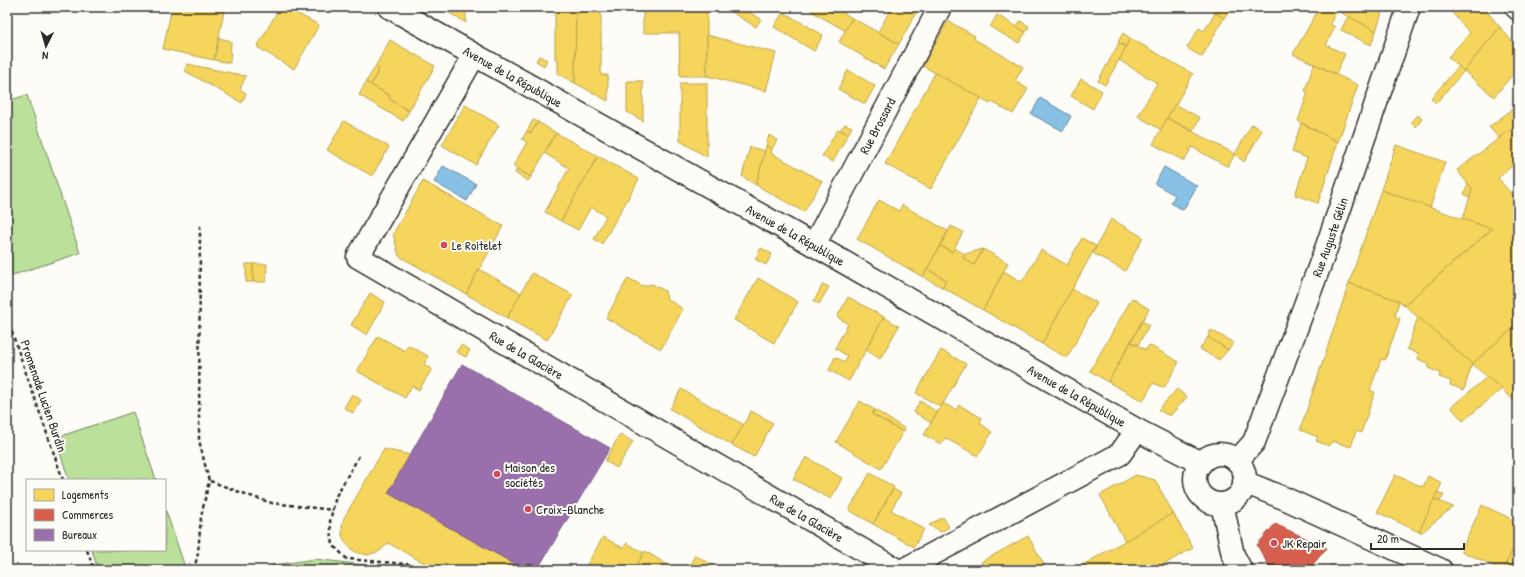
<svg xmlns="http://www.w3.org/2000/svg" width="1525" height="577" font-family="'Patrick Hand',sans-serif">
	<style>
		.green { fill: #bbe09a; stroke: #738662 }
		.water { fill: #87c1e6; stroke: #62859b }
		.homes { fill: #f6d55c; stroke: #b9a24d }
		.shops { fill: #d6604d; stroke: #a35043 }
		.offices { fill: #9970ab; stroke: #785b85 }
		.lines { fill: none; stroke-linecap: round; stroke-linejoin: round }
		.minor-casing { stroke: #2b2b2b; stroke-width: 25 }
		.tertiary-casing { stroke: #2b2b2b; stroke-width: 25 }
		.secondary-casing { stroke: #2b2b2b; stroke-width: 25 }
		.path { stroke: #2b2b2b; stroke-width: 2.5; stroke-dasharray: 4 3; stroke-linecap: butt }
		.minor { stroke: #fdfcf7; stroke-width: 22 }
		.tertiary { stroke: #fdfcf7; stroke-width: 22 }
		.secondary { stroke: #fdfcf7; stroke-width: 22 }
		.poi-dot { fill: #d1495b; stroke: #fdfcf7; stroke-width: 1.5 }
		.labels { text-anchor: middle; stroke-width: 4; stroke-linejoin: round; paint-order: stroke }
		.street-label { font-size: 13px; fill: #2b2b2b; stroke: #fdfcf7 }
		.poi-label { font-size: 13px; fill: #2b2b2b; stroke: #fdfcf7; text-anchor: start }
	</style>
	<rect width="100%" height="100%" fill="#fdfcf7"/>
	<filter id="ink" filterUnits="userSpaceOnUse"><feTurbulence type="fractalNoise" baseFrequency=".025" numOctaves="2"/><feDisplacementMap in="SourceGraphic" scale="8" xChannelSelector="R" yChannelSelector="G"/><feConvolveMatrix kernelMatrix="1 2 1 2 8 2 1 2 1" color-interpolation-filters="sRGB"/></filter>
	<g filter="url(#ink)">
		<g class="green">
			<path d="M 27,95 L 80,253 L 7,277 L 7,101 Z"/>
			<path d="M 133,412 L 156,480 L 69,480 L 55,438 Z"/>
			<path d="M 165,508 L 185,567 L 176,570 L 98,570 L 92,550 L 165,550 Z"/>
			<path d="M 315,559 L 406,570 L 260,570 L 274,565 Z"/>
		</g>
		<g class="water">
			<path d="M 1040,98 L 1071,116 L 1063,131 L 1031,114 Z"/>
			<path d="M 443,166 L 476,184 L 467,201 L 434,182 Z"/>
			<path d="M 1164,167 L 1197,186 L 1183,210 L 1171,203 L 1175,195 L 1155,184 Z"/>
		</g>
		<g class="homes">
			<path d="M 172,7 L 225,7 L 214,60 L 163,49 Z"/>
			<path d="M 280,7 L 285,7 L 319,25 L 294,69 L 257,47 Z"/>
			<path d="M 446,7 L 466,7 L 466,23 L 446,11 Z"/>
			<path d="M 555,7 L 576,7 L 575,83 L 558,74 L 558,59 L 555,59 Z"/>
			<path d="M 576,7 L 601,7 L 601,75 L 608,75 L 608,101 L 575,83 Z"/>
			<path d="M 643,7 L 707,7 L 707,76 L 680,76 L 679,33 L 643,33 Z"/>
			<path d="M 723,7 L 740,7 L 761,19 L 756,27 Z"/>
			<path d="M 814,7 L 834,7 L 852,18 L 846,31 L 811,11 Z"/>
			<path d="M 892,7 L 919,7 L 899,44 L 878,32 Z"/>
			<path d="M 973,7 L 984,7 L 981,12 Z"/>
			<path d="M 1217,7 L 1231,7 L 1224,18 L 1214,12 Z"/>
			<path d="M 1320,7 L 1330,7 L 1337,10 L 1330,24 L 1335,27 L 1326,45 L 1345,54 L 1336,74 L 1293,54 Z"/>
			<path d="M 1330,7 L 1384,7 L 1376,31 Z"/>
			<path d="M 1447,7 L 1483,7 L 1500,27 L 1464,71 L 1448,57 L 1470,33 Z"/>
			<path d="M 783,12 L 823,35 L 814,51 L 774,27 Z"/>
			<path d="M 1215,13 L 1224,18 L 1202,57 L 1187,48 L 1199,28 L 1204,31 Z"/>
			<path d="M 997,15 L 1026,32 L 1019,43 L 990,27 Z"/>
			<path d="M 1348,16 L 1376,31 L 1371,45 L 1341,30 Z"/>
			<path d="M 852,18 L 899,44 L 884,69 L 839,42 Z"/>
			<path d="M 948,21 L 975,36 L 974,39 L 1023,67 L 1015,81 L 1028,89 L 1013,114 L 992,102 L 990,104 L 923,66 Z"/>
			<path d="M 1020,21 L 1029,26 L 1026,32 L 1017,27 Z"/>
			<path d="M 1500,27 L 1518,48 L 1518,68 L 1494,97 L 1464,71 Z"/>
			<path d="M 1123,33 L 1130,38 L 1126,47 L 1118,42 Z"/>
			<path d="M 707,35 L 776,53 L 766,91 L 707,76 Z"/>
			<path d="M 219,38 L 231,41 L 230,63 L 214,60 Z"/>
			<path d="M 1130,38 L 1193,74 L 1161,130 L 1138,116 L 1157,83 L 1119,60 Z"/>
			<path d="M 390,40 L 435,66 L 409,111 L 389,99 L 390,96 L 371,85 L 379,69 L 375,67 Z"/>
			<path d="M 1119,43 L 1126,47 L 1105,85 L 1098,81 Z"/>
			<path d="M 539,56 L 547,60 L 544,66 L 536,61 Z"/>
			<path d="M 187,64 L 246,76 L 240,89 L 246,93 L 242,103 L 185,71 Z"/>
			<path d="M 1314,64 L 1358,85 L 1338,142 L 1298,121 L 1308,92 L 1305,91 Z"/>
			<path d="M 1459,66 L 1464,71 L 1436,103 L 1431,98 Z"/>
			<path d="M 375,67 L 379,69 L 371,85 L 366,82 Z"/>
			<path d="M 848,70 L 875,86 L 865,104 L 838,89 Z"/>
			<path d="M 935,73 L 981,98 L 931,189 L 885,164 Z"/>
			<path d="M 1081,79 L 1102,91 L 1093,109 L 1071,96 Z"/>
			<path d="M 627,81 L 643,81 L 643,121 L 627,112 Z"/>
			<path d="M 366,82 L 390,96 L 389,99 L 409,111 L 403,121 L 359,95 Z"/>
			<path d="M 680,83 L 707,83 L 707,157 L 680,141 Z"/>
			<path d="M 1175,104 L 1200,118 L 1193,131 L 1167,118 Z"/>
			<path d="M 465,105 L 499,125 L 476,165 L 442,145 Z"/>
			<path d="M 1514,108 L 1518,114 L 1518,124 L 1499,138 L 1489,127 Z"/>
			<path d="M 1418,115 L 1422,119 L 1416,127 L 1411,123 Z"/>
			<path d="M 1167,118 L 1235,154 L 1228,167 L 1192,147 L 1184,161 L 1153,144 Z"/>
			<path d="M 533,120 L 538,122 L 531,133 L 527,131 Z"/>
			<path d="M 344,121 L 389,147 L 372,176 L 327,150 Z"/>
			<path d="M 538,122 L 556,133 L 531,177 L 513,166 L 527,142 L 522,139 L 527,131 L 531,133 Z"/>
			<path d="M 1301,123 L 1338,142 L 1318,203 L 1295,195 L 1307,158 L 1292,152 Z"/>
			<path d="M 845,124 L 852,127 L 848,134 L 840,130 Z"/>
			<path d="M 1252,124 L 1262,130 L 1244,162 L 1235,154 Z"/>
			<path d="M 1518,124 L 1518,161 L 1498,178 L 1518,202 L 1518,324 L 1472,364 L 1404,305 L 1492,229 L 1463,219 L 1472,189 L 1457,170 Z"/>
			<path d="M 838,129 L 848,134 L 833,162 L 822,156 Z"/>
			<path d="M 556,133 L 598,156 L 561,221 L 545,212 L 569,168 L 544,153 Z"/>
			<path d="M 769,135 L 777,140 L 772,149 L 766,146 Z"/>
			<path d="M 1396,145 L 1445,162 L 1430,208 L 1381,190 Z"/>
			<path d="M 766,146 L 772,149 L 771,153 L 822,181 L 804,212 L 756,185 Z"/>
			<path d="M 750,147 L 765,151 L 756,185 L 742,176 Z"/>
			<path d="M 598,156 L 639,179 L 602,244 L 594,239 L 606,216 L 591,207 L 578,230 L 561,221 Z"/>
			<path d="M 517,169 L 531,177 L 528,181 L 515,173 Z"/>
			<path d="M 423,181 L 503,226 L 466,294 L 399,256 L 393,234 Z"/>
			<path d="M 1468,183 L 1472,189 L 1470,197 L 1464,194 Z"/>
			<path d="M 1381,190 L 1463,219 L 1492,229 L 1404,305 L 1399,301 L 1349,283 Z"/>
			<path d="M 879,200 L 899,211 L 902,205 L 948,231 L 923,277 L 857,239 Z"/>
			<path d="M 1111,219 L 1143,237 L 1125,271 L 1093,253 Z"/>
			<path d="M 951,226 L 963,232 L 952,252 L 940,246 Z"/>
			<path d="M 1082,238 L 1096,246 L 1042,344 L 983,310 L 1004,271 L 1022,282 L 1041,250 L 1067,265 Z"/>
			<path d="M 940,246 L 952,252 L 954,248 L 965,254 L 963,258 L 974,265 L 983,249 L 1008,263 L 983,310 L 942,287 L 946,280 L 927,269 Z"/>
			<path d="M 761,248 L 772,254 L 766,265 L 755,259 Z"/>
			<path d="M 983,249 L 974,265 L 963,258 L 965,254 Z"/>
			<rect x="246" y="264" width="7" height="18"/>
			<path d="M 253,264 L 267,264 L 266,282 L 253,282 Z"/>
			<path d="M 479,269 L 521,293 L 507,318 L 466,294 Z"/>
			<path d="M 927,269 L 946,280 L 942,287 L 923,277 Z"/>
			<path d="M 532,273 L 573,295 L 547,340 L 507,318 Z"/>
			<path d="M 628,278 L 643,286 L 652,284 L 665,291 L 667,299 L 683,309 L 661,349 L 606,318 Z"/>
			<path d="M 758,278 L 798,302 L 774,343 L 734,320 Z"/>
			<path d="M 1349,283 L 1399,301 L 1395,316 L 1400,319 L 1385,360 L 1381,359 L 1370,390 L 1375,392 L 1361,433 L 1356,431 L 1351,447 L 1332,441 L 1329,446 L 1316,441 L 1318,437 L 1300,430 Z"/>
			<path d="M 823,284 L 829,287 L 819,304 L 814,301 Z"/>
			<path d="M 1072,289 L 1097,303 L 1067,358 L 1042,344 Z"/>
			<path d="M 370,293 L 385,302 L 367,335 L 351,325 Z"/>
			<path d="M 848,297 L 884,317 L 849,381 L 829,370 L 835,357 L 845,362 L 847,356 L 835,348 L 848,324 L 837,317 Z"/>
			<path d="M 1132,298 L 1149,309 L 1108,382 L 1090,371 Z"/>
			<path d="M 884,317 L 899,326 L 880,359 L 866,350 Z"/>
			<path d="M 1418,317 L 1472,364 L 1464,390 L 1450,385 L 1451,381 L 1439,377 L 1440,373 L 1428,368 L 1429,364 L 1418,359 L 1419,354 L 1407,349 Z"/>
			<path d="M 1142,321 L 1149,325 L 1138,345 L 1131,342 Z"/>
			<path d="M 1518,324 L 1518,400 L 1516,402 L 1472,364 Z"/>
			<path d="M 1211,330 L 1234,343 L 1228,350 L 1208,337 Z"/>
			<path d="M 378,336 L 405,351 L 408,345 L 428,356 L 424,365 L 432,369 L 419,390 L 412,386 L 405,398 L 357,371 Z"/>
			<path d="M 1208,337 L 1228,350 L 1219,360 L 1200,349 Z"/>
			<path d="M 1131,342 L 1146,350 L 1149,345 L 1179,362 L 1164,388 L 1153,383 L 1143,401 L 1108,382 Z"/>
			<path d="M 461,345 L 470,350 L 466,357 L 456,352 Z"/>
			<path d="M 941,350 L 966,364 L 941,407 L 916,393 Z"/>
			<path d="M 1487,377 L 1502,389 L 1463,421 L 1451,407 Z"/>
			<path d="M 681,389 L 744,425 L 732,445 L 670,409 Z"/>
			<path d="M 1177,389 L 1187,397 L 1170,416 L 1158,410 Z"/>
			<path d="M 352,394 L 361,400 L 353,413 L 344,408 Z"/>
			<path d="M 860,401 L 875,410 L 872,414 L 903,432 L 881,469 L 836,442 Z"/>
			<path d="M 920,401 L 937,412 L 931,423 L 914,412 Z"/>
			<path d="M 943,403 L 956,410 L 959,405 L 982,418 L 980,423 L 992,432 L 978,456 L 945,438 L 941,444 L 924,435 Z"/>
			<path d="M 875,410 L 905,429 L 903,432 L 872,414 Z"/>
			<path d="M 751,411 L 773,423 L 754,457 L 732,445 Z"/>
			<path d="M 620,434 L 633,442 L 617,468 L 605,461 Z"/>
			<path d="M 384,449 L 410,455 L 388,493 L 525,570 L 437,570 L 388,543 L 380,551 L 368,555 L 358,553 L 351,549 L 345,542 L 342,535 L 342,526 L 344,518 Z"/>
			<path d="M 806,457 L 842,478 L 831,499 L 793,479 Z"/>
			<path d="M 870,473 L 894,487 L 873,524 L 849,510 Z"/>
			<path d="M 1136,475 L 1155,480 L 1173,513 L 1125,541 L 1100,495 Z"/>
			<path d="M 1395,475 L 1423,487 L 1428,476 L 1442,483 L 1419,532 L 1377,512 Z"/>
			<path d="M 893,489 L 901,493 L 891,510 L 924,529 L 914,547 L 873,524 Z"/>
			<path d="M 1437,492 L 1444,495 L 1440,501 L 1434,499 Z"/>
			<path d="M 1434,499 L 1453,507 L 1422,532 L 1419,532 Z"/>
			<path d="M 1482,505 L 1518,522 L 1518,539 L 1503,570 L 1461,551 Z"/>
			<path d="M 1173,513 L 1193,548 L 1154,570 L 1074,570 Z"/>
			<path d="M 943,517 L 949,527 L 941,532 L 929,525 Z"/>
			<path d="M 1028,536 L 1047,570 L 985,570 L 981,562 Z"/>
			<path d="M 603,537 L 623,548 L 627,543 L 644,553 L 634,570 L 584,570 Z"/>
			<path d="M 1518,539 L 1518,560 L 1506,570 L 1503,570 Z"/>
			<path d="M 645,551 L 676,570 L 634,570 Z"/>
			<path d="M 695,555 L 720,570 L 687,570 Z"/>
			<path d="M 1518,560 L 1518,570 L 1506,570 Z"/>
			<path d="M 1332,564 L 1338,570 L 1327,570 Z"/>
		</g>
		<path class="shops" d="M 1275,524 L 1327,548 L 1308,570 L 1271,570 L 1257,545 Z"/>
		<path class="offices" d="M 462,364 L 610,448 L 537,570 L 525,570 L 388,493 Z"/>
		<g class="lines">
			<g class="minor-casing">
				<g id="minor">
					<path d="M 1516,7 L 1518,9"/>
					<path id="s1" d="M 474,56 L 358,257 L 897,570"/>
					<path id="s2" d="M 814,245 L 940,7"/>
					<path id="s3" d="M 1237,461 L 1254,442 L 1327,246 L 1409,7"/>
					<path d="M 903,570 L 1120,454 L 1137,430"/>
				</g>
			</g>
			<g class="tertiary-casing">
				<path id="tertiary" d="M 1244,482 L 1286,499 L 1441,570"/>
			</g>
			<g class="secondary-casing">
				<g id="secondary">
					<path id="s4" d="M 389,7 L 814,245 L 1137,430 L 1201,463"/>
					<circle cx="1220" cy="479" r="25"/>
					<path d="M 1222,504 L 1233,555 L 1241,570"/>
				</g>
			</g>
			<g class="path">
				<path d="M 7,318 L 63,480"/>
				<path d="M 359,456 L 336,496 L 330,521 L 333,545 L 347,559 L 417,565 L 425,570"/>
				<path d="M 210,481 L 256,498 L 272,503 L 333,510"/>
				<path d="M 87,550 L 94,570"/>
				<path d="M 194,570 L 198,553 L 201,517 L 209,481 L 199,440 L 200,224"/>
			</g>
			<use href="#minor" class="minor"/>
			<use href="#tertiary" class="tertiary"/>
			<use href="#secondary" class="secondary"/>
		</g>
	</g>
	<g class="poi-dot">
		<circle cx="444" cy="245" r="4"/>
		<circle cx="497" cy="474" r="4"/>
		<circle cx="528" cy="509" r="4"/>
		<circle cx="1274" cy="543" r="4"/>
	</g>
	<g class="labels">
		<g class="street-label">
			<text dy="5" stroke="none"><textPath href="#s4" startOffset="142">Avenue de la République</textPath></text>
			<text dy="5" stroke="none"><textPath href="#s2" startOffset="135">Rue Brossard</textPath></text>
			<text dy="5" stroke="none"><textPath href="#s4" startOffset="466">Avenue de la République</textPath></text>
			<text dy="5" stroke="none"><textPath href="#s3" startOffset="244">Rue Auguste Gélin</textPath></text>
			<text dy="5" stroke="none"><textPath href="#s1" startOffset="427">Rue de la Glacière</textPath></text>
			<text dy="5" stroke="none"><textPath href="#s4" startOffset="790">Avenue de la République</textPath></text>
			<text transform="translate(44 396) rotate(71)" y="5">Promenade Lucien Burdin</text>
			<text dy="5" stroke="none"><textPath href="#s1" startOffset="751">Rue de la Glacière</textPath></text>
		</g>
		<g class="poi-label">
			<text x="452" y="250">Le Roitelet</text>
			<text x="505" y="472">Maison des<tspan x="505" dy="15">sociétés</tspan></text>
			<text x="536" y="514">Croix-Blanche</text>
			<text x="1282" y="548">JK Repair</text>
		</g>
	</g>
	<rect width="1525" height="577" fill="none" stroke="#fdfcf7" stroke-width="24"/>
	<rect x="12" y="12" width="1501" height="553" fill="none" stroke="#2b2b2b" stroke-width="1.5" filter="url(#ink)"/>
	<rect x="26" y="479" width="140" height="72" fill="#fdfcf7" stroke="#a9a8a5"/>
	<rect x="34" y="489" width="20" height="12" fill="#f6d55c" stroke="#a9a8a5"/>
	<text x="62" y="499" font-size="12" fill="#2b2b2b">Logements</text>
	<rect x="34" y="509" width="20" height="12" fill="#d6604d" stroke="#a9a8a5"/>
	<text x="62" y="519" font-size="12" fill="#2b2b2b">Commerces</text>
	<rect x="34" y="529" width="20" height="12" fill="#9970ab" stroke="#a9a8a5"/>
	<text x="62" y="539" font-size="12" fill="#2b2b2b">Bureaux</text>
	<g transform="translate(46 46) rotate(185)" stroke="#fdfcf7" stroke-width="3" paint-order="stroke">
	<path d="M0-3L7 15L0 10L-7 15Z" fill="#2b2b2b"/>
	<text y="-6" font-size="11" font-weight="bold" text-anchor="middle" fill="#2b2b2b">N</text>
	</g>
	<path d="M1371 543v6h93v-6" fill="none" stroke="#2b2b2b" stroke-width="2"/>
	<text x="1377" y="543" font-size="12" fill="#2b2b2b" stroke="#fdfcf7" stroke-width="3" paint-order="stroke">20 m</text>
</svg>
